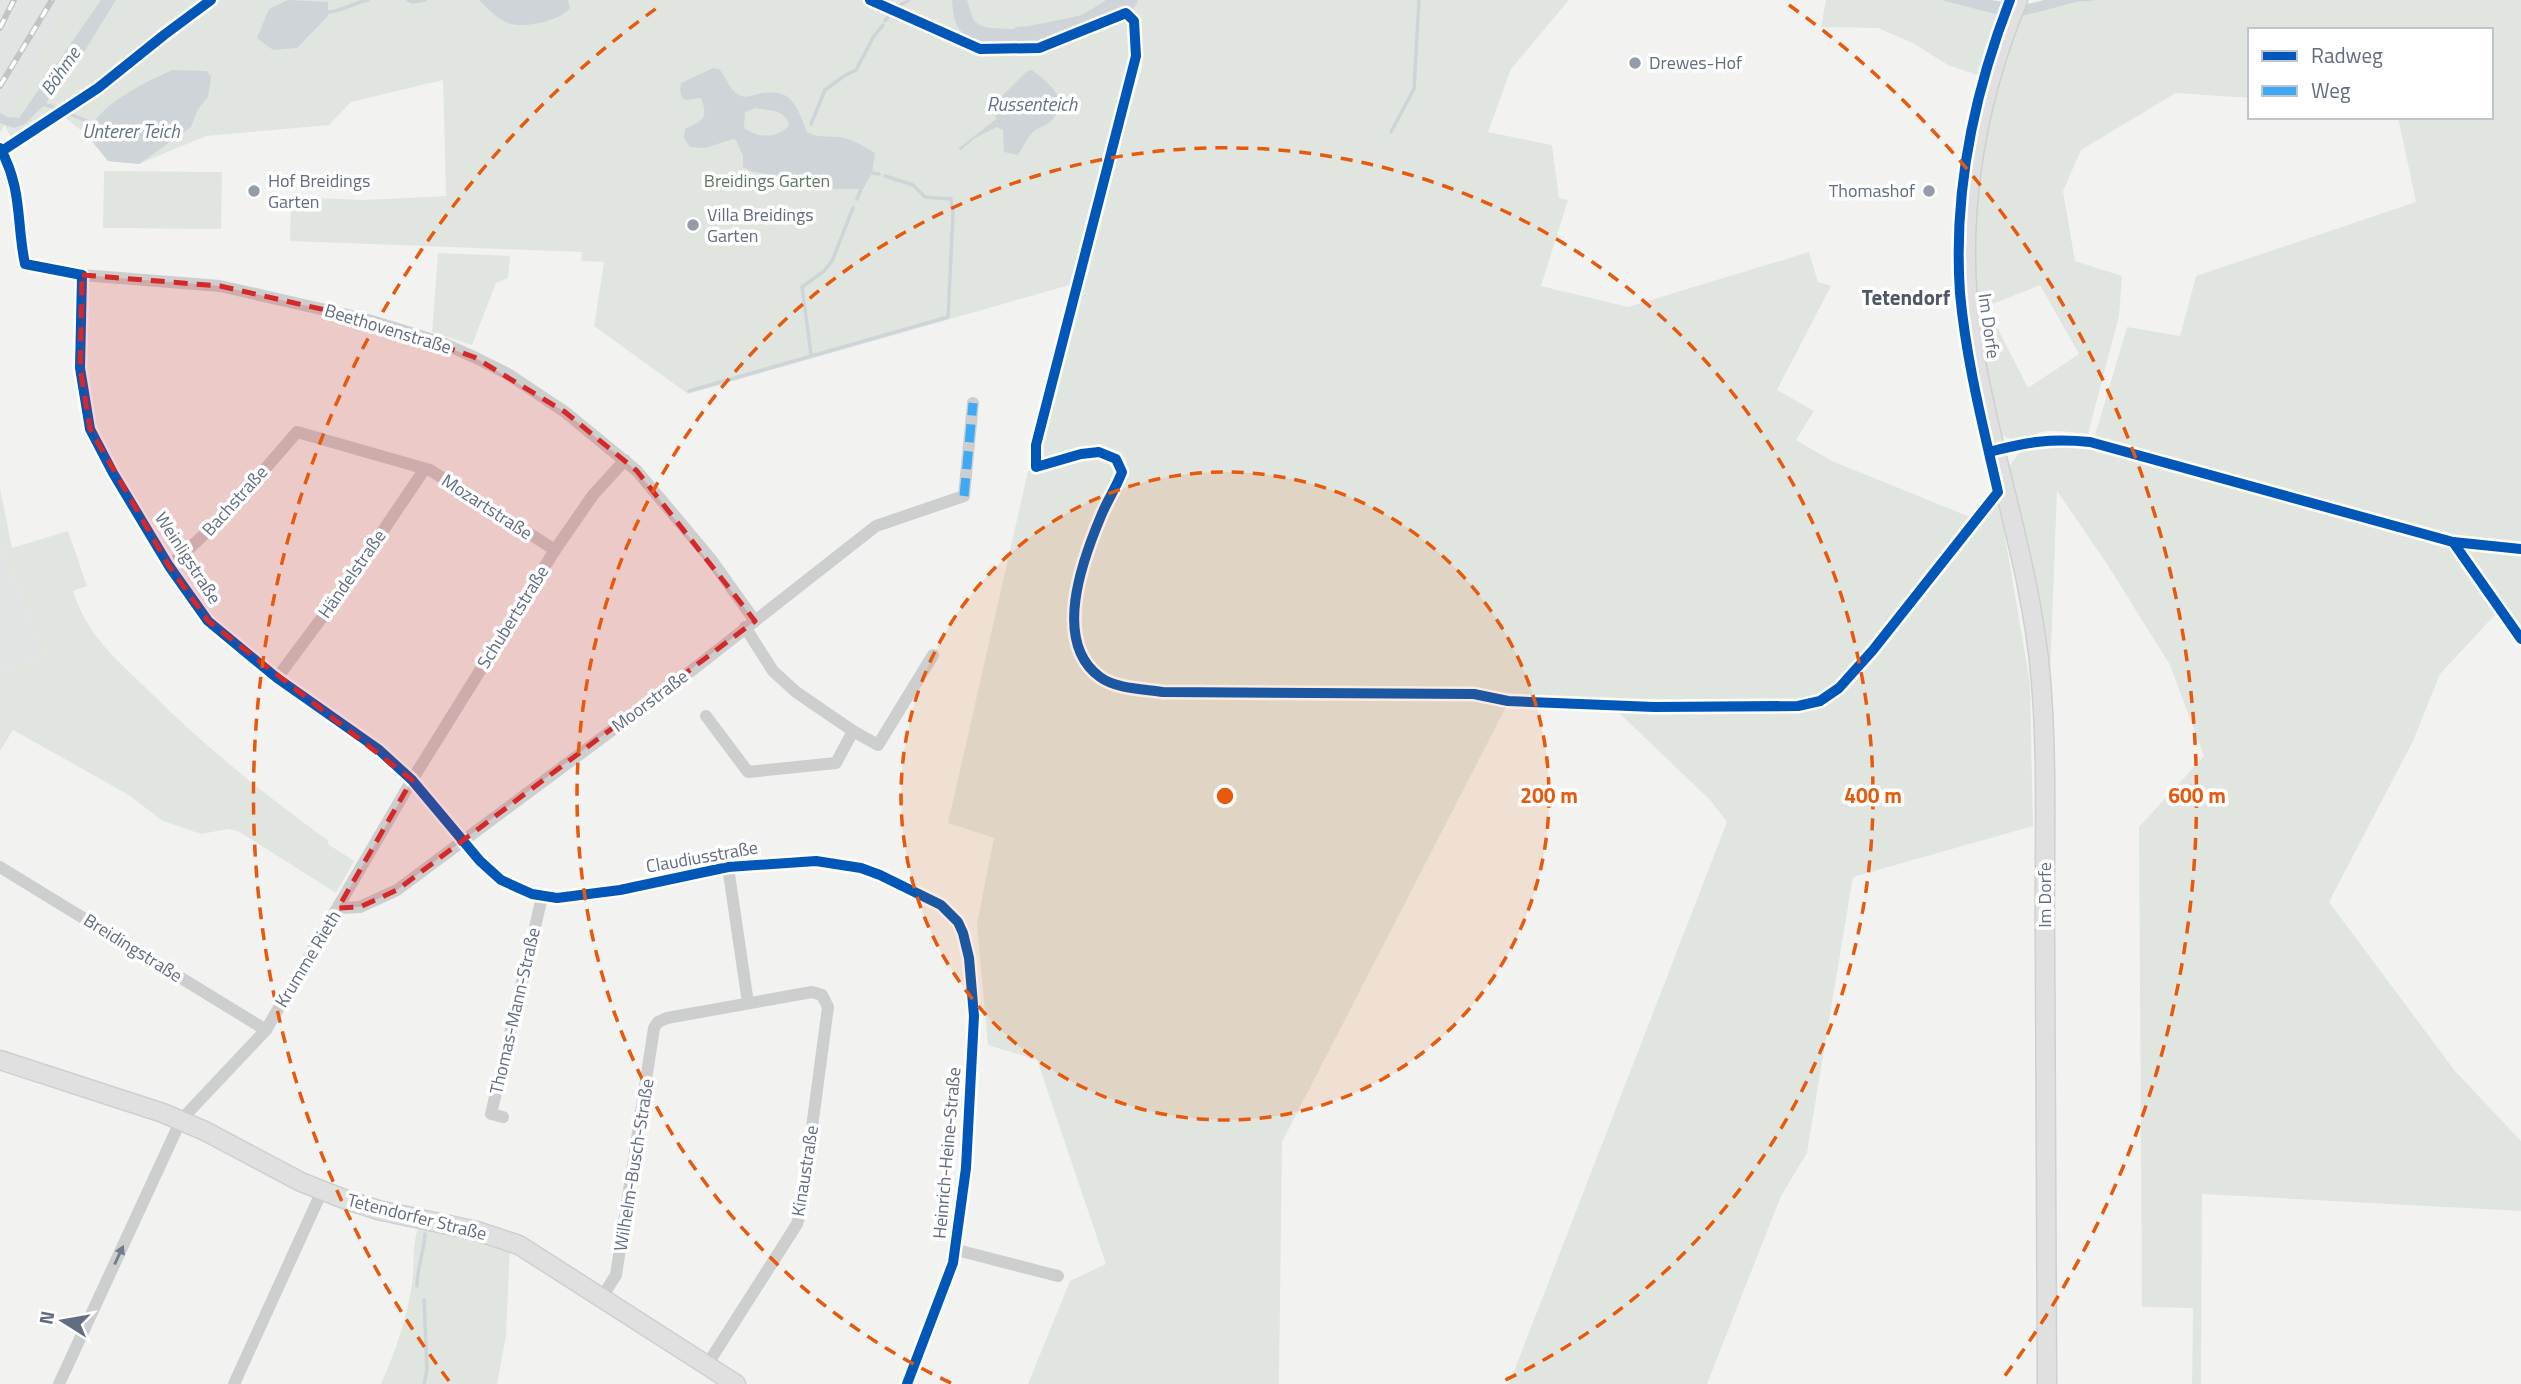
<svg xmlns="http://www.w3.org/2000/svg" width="2521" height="1384" font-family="'Titillium Web',sans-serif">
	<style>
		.built { fill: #e2e3e3 }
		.green { fill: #e0e6df }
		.water { fill: #ced4d8; fill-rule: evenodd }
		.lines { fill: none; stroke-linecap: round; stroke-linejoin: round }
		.stream { stroke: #ced4d8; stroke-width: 3.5 }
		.river { stroke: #ced4d8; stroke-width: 19 }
		.secondary-casing { stroke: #ced0d0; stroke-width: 21 }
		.street { stroke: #cdcece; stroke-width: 12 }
		.secondary { stroke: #e0e0e1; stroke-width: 18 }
		.rail-casing { stroke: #c2c3c4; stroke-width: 6 }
		.rail { stroke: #fff; stroke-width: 3.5; stroke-dasharray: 10; stroke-linecap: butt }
		.quiet { stroke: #3fa9f5; stroke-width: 9; stroke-dasharray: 18 9; stroke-linecap: butt }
		.cycleway-casing { stroke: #fff; stroke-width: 15 }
		.cycleway { stroke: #0057b8; stroke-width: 10 }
		.oneway { fill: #727c8d }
		.marked { fill: #d62828; fill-opacity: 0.2; stroke: #d62828; stroke-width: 5; stroke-dasharray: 14 9; stroke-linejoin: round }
		.ring { fill: none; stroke: #e8590c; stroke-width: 3.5; stroke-dasharray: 12 9 }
		.poi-dot { fill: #949ca9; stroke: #fff; stroke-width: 2.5 }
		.labels { text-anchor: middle; stroke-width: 7; stroke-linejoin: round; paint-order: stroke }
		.poi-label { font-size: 18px; fill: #626d82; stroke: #fff; text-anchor: start }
		.park-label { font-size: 18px; fill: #617961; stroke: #fff }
		.street-label { font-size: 18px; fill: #626d82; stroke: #fff }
		.water-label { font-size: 19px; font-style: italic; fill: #637486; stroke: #fff }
		.quarter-label { font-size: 21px; font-weight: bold; fill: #505867; stroke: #fff }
		.centre { fill: #e8590c; stroke: #fff; stroke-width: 3.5 }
		.ring-label { font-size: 21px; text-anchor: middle; font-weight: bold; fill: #e8590c; stroke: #fff; stroke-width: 7; stroke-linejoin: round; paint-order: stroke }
	</style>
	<rect width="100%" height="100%" fill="#f2f3f1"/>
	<g class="built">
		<path d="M 0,0 L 74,0 L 61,19 L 0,133 Z"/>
		<path d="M 0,544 L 44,655 L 0,670 Z"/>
	</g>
	<g class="green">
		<path d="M 74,0 L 1569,0 L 1511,69 L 1488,132 L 1552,145 L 1559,198 L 1568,200 L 1541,286 L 1628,307 L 1809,252 L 1818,282 L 1831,286 L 1777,390 L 1814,411 L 1796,440 L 1832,461 L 1975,519 L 1998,495 L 2030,683 L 2033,826 L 1853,877 L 1807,1153 L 1781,1196 L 1707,1384 L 1509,1384 L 1727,822 L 1710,800 L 1619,713 L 1507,705 L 1282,1142 L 1279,1384 L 1028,1384 L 1070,1281 L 1106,1264 L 1037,1060 L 988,1045 L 977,924 L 994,838 L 948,823 L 1028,471 L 1044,466 L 1039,460 L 1038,444 L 1085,266 L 1142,67 L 1136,13 L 1128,20 L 1131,61 L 1073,284 L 688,394 L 594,326 L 604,262 L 581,261 L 582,252 L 290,241 L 291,197 L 364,200 L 446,196 L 443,80 L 351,102 L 329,125 L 206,136 L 139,164 L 108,161 L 87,135 L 64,117 L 14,143 L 4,124 L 61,18 Z"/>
		<path d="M 1826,0 L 1941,0 L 2000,15 L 1980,76 L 1948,65 L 1913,43 L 1878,28 L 1821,27 Z"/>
		<path d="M 2100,0 L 2521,0 L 2521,625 L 2504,605 L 2440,674 L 2413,741 L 2329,902 L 2455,1071 L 2521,1141 L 2521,1211 L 2202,1194 L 2201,1384 L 2192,1384 L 2193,1308 L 2142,1307 L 2139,827 L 2204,756 L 2170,665 L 2107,564 L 2057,491 L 2050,678 L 2009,467 L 2021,450 L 2066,447 L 2089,449 L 2172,470 L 2094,439 L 2127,327 L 2180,336 L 2196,276 L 2416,202 L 2398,117 L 2491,117 L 2491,30 L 2250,30 L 2250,98 L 2176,93 L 2081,150 L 2063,191 L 2075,261 L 2122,276 L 2119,316 L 2088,434 C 2075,433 2060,430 2047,431 C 2025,434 2019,449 1998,432 L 1977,337 L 1994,321 L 2028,388 L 2079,354 L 2040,285 L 1975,311 C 1974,287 1971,261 1972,236 C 1976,162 1996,88 2019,17 L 2077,2 Z"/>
		<path d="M 104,171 L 222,172 L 221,229 L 103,228 Z"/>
		<path d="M 438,253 L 510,256 L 508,278 L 496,283 L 472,345 L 432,332 Z"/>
		<path d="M 0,488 L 12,548 L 68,531 L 87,586 L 73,591 C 87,635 115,658 147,689 C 203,745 264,794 329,841 L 328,844 L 354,861 L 336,893 L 238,831 L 228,829 L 201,834 L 163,821 L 127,794 L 13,730 L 0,751 L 0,670 L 44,655 L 0,544 Z"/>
		<path d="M 420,1224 L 510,1246 L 506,1336 L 497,1384 L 381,1384 C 395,1353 407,1318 412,1284 C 415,1264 411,1243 420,1224 Z"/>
	</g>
	<g class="water">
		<path d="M 101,0 L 116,0 L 81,57 L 59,80 L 47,102 L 25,124 L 14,128 L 0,123 L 0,113 L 8,117 L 19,118 Z"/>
		<path d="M 288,0 L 328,2 L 328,16 L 297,48 L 273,50 L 257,38 L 269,9 Z"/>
		<path d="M 479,0 L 568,0 L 570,8 C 561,21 520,30 506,22 C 496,18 487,8 479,0 Z"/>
		<path d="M 952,0 L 967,0 L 973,19 L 979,25 L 989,28 L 1015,29 L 1083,15 L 1106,0 L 1130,0 C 1126,3 1122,8 1118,11 C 1093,26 988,55 965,35 C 954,27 953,12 952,0 Z"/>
		<path d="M 1941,0 L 1991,0 L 2024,5 L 2044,0 L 2100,0 L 2077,2 L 2019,17 L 1995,14 Z"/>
		<path d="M 713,68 L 719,69 C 727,77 729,90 739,95 C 747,99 753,95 761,93 C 793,88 797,107 807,132 C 817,139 833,135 845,138 C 856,141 866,148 875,153 L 872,173 L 863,189 L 832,189 L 751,171 L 743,167 L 743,156 L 736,140 L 733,139 L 705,148 L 690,147 L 684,138 L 685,129 C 703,120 709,119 701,98 L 685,100 C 679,95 680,90 681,83 ZM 756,108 C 770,111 785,109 789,125 C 779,139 757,138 744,128 L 745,112 Z"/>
		<path d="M 172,70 L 207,71 L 211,77 L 208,97 L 198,109 L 191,127 L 139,164 L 108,161 L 87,135 C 99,103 143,84 172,70 Z"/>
		<path d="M 1032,70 C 1048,82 1071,99 1053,119 C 1048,125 1040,127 1034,131 C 1028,136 1023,148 1018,155 L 1004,152 L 1003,130 L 997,127 L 975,138 L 961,150 L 958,149 L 996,119 L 994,104 L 1027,71 Z"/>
	</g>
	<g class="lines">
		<g class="stream">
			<path d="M 408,0 L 412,2 L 425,0"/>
			<path d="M 896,8 L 909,0"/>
			<path d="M 328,12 C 341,12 354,2 368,0"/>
			<path d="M 885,21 L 890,14"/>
			<path d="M 42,104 L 57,108"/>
			<path d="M 68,113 L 91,123"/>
			<path d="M 811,124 L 825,90 L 844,76 L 856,70 L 874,36 L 883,25"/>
			<path d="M 1391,132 L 1414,89 L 1419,0"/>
			<path d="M 872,173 L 879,174"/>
			<path d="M 857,199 L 861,189"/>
			<path d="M 811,354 L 802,287 L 824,271 L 832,261 L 853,208"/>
			<path d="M 689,391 L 948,317 L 953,213 L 951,199 L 925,197 L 913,185 L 885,176"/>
			<path d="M 417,1286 C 417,1268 424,1252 425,1234"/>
			<path d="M 424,1384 L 427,1370 L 424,1300"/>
		</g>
		<path class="river" d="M 1020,36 L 1061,35 L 1125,4 L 1128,0"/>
		<g class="secondary-casing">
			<g id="secondary">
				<path d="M 2018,0 C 1972,111 1954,232 1974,351 C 1993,462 2032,569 2041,681 C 2048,767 2044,855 2045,941 C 2046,1089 2046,1236 2047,1384"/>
				<path d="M 0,1060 L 163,1113 L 205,1131 L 301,1182 L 344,1199 L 378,1210 L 477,1231 L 519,1245 L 736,1384"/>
			</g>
		</g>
		<g class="street">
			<path d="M 0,148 C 23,190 16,221 25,264 L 82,275 L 220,286 L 365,319 L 440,342 L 474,357 L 508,374 L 565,412 L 637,471 L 710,558 L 755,621"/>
			<path d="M 82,275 L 80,368 L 90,429 L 113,473 L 169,566 L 208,621 L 277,678 L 378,749 L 412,780 L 480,861 L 501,880 L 532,894 L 557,898 L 620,890 L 728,867 L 816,861 L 861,868 L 880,875 L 941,905 L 958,922 L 963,933 L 969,958 L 974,1016 L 966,1168 L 953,1263 L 907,1384"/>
			<path d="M 1995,451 C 2030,442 2054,438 2090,442 L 2453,542 L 2521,549"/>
			<path d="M 169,566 C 218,526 256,479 297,432 L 430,470 L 555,550"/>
			<path d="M 277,678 L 347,584 L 424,470"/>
			<path d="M 706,716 L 748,772 L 836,763 L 853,731 L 796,692 L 773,671 L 745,627"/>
			<path d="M 853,731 L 878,745 L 933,655"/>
			<path d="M 0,867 L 266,1030"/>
			<path d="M 728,867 L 748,1003"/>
			<path d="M 338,908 L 360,907 L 397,890 L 677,682 L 876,526 L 964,496 L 973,403"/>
			<path d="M 503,1117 L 491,1114 L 542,897"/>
			<path d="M 957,1250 L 1058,1276"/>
			<path d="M 602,1297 L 616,1275 L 654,1028 L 658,1022 L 667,1018 L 812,992 L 822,995 L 828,1007 L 801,1210 L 797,1224 L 707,1365"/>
			<path d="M 59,1384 L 181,1120 L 266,1030 L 412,780 L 555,550 L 593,495 L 625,460"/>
			<path d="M 234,1384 L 322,1191"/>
		</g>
		<use href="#secondary" class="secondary"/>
		<g class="rail-casing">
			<g id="rail">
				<path d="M 0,28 L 14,0"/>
				<path d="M 0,86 L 52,0"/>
			</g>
		</g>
		<use href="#rail" class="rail"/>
		<path class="quiet" d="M 964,496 L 973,403"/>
		<g class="cycleway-casing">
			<g id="cycleway">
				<path d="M 870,0 L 980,49 L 1039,48 L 1126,13 L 1134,21 L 1136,56 L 1036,445 L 1036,467 L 1081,454 L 1099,452 L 1116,459 L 1122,472 C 1116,488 1107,501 1101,516 C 1082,561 1052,642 1100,677 C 1116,689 1144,689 1163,692 L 1474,694 L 1508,701 L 1654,707 L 1798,706 L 1820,701 L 1839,688 L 1873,650 L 1998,492 C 1983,426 1966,360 1960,293 C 1953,192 1974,93 2010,0"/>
				<path d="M 0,148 C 23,190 16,221 25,264 L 82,275 L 80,368 L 90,429 L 113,473 L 169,566 L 208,621 L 277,678 L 378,749 L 412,780 L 480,861 L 501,880 L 532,894 L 557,898 L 620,890 L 728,867 L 816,861 L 861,868 L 880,875 L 941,905 L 958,922 L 963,933 L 969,958 L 974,1016 L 966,1168 L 953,1263 L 907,1384"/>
				<path d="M 2,151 L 98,88 L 164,35 L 211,0"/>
				<path d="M 1989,452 C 2027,442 2050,438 2090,442 L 2453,542 L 2521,549"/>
				<path d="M 2453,542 L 2521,639"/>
			</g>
		</g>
		<use href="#cycleway" class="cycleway"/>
	</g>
	<defs><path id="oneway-solid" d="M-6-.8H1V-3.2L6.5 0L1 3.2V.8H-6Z" transform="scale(1.75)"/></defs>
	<use class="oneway" href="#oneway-solid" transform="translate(119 1255) rotate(-65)"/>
	<path class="marked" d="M 82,275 L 220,286 L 365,319 L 474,357 L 565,412 L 637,471 L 755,621 L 397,890 L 360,907 L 338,908 L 412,780 L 208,621 L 169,566 L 90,429 L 80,368 Z"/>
	<circle cx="1225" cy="796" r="324" fill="#e8590c" fill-opacity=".12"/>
	<g class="ring">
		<circle cx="1225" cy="796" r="324"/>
		<path d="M951 1383A648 648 0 1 1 1499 1383"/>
		<path d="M449 1381A972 972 0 0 1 661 5M1789 5A972 972 0 0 1 2001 1381"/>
	</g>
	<g class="poi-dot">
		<circle cx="1635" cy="63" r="7"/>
		<circle cx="254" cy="191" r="7"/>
		<circle cx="1929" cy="191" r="7"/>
		<circle cx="693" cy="225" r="7"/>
	</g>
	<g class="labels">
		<g class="poi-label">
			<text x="1649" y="69">Drewes-Hof</text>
			<text x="268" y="187">Hof Breidings<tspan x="268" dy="21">Garten</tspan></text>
			<text x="1915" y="197" text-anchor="end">Thomashof</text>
			<text x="707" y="221">Villa Breidings<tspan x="707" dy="21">Garten</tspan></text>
		</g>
		<g class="park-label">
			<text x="767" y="187">Breidings Garten</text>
		</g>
		<g class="street-label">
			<text transform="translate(1989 326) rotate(82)" y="6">Im Dorfe</text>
			<text transform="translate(388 329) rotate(17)" y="6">Beethovenstraße</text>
			<text transform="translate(235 501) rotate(-48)" y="6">Bachstraße</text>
			<text transform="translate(487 507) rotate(33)" y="6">Mozartstraße</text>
			<text transform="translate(188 558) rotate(57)" y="6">Weinligstraße</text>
			<text transform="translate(352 574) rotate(-55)" y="6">Händelstraße</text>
			<text transform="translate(513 617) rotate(-58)" y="6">Schubertstraße</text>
			<text transform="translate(650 701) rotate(-37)" y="6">Moorstraße</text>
			<text transform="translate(702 857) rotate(-10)" y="6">Claudiusstraße</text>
			<text transform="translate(2045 895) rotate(-90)" y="6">Im Dorfe</text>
			<text transform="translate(133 948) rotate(32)" y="6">Breidingstraße</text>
			<text transform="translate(308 959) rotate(-59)" y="6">Krumme Rieth</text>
			<text transform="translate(515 1011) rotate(-77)" y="6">Thomas-Mann-Straße</text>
			<text transform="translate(947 1153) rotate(-85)" y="6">Heinrich-Heine-Straße</text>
			<text transform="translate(634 1165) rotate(-81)" y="6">Wilhelm-Busch-Straße</text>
			<text transform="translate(805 1171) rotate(-81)" y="6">Kinaustraße</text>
			<text transform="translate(417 1217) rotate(14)" y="6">Tetendorfer Straße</text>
		</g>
		<g class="water-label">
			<text transform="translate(60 71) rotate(-55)" y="7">Böhme</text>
			<text x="1032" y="111">Russenteich</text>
			<text x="131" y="138">Unterer Teich</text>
		</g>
		<g class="quarter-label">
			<text x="1906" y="305">Tetendorf</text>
		</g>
	</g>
	<circle cx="1225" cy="796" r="10" class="centre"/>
	<g class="ring-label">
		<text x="1549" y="803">200 m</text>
		<text x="1873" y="803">400 m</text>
		<text x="2197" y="803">600 m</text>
	</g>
	<rect x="2248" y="28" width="245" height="91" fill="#ffffff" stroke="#c0c5cd" stroke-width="2"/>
	<rect x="2262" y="51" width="35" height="10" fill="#0057b8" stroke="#c0c5cd" stroke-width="2"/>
	<text x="2311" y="63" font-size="21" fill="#626d82">Radweg</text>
	<rect x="2262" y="86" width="35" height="10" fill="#3fa9f5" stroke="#c0c5cd" stroke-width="2"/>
	<text x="2311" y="98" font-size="21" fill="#626d82">Weg</text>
	<g transform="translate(63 1321) rotate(281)" stroke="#ffffff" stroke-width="5" paint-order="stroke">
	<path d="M0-5L12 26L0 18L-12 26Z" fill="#626d82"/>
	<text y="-10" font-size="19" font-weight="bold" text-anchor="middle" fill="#626d82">N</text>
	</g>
</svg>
